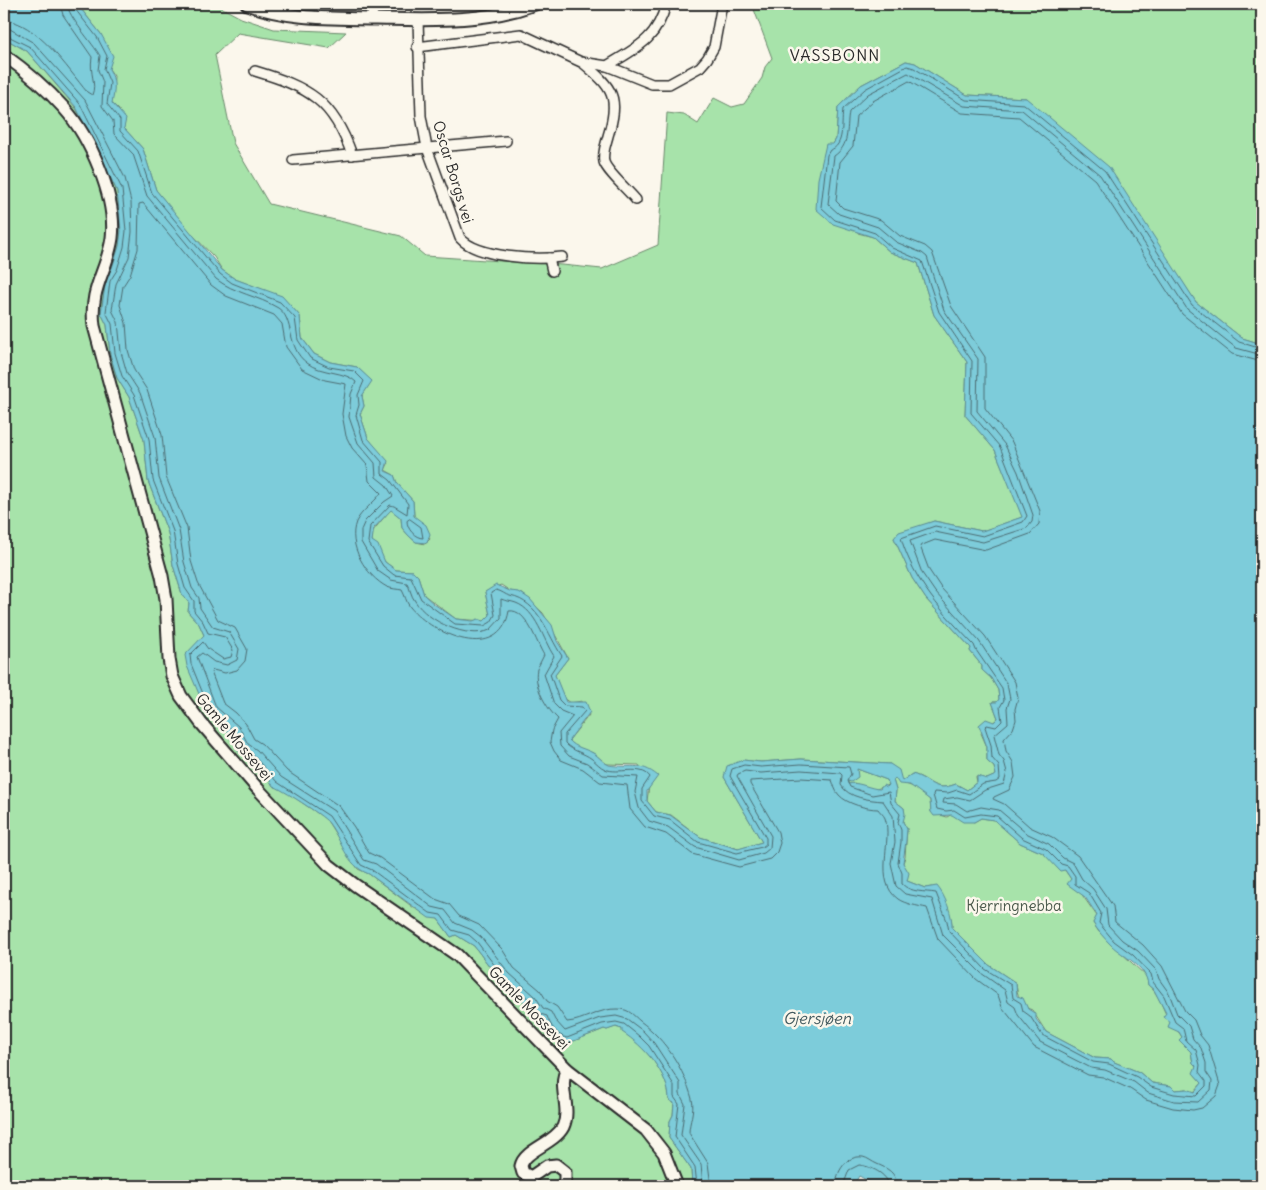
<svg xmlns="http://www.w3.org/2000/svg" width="1266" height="1190" font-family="Delius,sans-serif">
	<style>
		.green { fill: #a7e3aa; stroke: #69876a }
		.water { fill: #7dccda; stroke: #5c8c94; fill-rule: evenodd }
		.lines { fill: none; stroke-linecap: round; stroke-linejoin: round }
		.shore { stroke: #4c6b71; stroke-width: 1 }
		.minor-casing { stroke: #2b2b2b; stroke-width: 12 }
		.major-casing { stroke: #2b2b2b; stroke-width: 15 }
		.minor { stroke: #fbf7ec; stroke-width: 9 }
		.major { stroke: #fbf7ec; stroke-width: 11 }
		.labels { text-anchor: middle; stroke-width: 5; stroke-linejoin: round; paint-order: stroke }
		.street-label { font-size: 15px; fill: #2b2b2b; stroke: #fbf7ec }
		.park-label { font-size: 15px; fill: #4a594b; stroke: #fbf7ec }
		.neighbourhood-label { font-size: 16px; letter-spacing: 1px; fill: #2b2b2b; stroke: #fbf7ec }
		.water-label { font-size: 16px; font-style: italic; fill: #445b60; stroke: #fbf7ec }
	</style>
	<rect width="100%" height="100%" fill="#fbf7ec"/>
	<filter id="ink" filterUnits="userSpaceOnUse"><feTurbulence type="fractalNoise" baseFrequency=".02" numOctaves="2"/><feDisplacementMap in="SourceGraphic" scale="10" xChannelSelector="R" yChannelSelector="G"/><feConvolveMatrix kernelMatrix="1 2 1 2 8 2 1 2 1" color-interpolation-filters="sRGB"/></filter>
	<g filter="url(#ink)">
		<g class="green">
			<path d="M 77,4 L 215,4 L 241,18 L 274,29 L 346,32 L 329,48 L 238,33 L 215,55 L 233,143 L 269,204 L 401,236 L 425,256 L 562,265 L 602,269 L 658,245 L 667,113 L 684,115 L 698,124 L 714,98 L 732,107 L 744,104 L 762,78 L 765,67 L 772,58 L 752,4 L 1262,4 L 1262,344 L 1242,338 L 1196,302 L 1165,256 L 1026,98 L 967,95 L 915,63 L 906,61 L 861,85 L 838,107 L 836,139 L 833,144 L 858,233 L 873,237 L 890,252 L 918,263 L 934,315 L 967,362 L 965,415 L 995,450 L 1023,517 L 982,531 L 934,521 L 894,538 L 912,578 L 926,599 L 971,648 L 970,651 L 982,666 L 982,670 L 991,678 L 998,690 L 999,699 L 997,702 L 992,702 L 998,718 L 981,733 L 987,747 L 987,761 L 994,767 L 996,775 L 987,779 L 976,777 L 977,782 L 967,790 L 956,784 C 933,793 932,779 912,774 L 902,781 L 890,764 L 801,759 L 761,762 L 743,760 L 724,777 L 762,842 L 739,849 L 700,837 L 671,815 L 656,812 L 647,801 L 649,786 L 639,765 L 607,764 L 593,753 L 575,746 L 569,740 L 589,715 L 582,701 L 570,703 L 563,698 L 555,675 L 568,658 L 543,613 L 523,594 L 510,591 L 501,585 L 485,592 L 490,615 L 484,621 L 456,619 L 424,595 L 418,576 L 413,571 L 396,570 L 385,562 L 372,541 L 372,532 L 391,509 L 401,518 L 402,528 L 409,536 L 416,542 L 425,544 L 430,539 L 414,516 L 413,501 L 397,483 L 394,475 L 385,470 L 388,464 L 368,438 L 360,414 L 364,406 L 362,396 L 371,381 L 357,367 L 330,362 L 314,354 L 302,338 L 300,316 L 282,297 L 235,279 L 222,270 L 214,257 L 187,229 L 156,190 L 143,149 L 124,128 L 119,110 L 112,103 L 114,76 L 109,69 L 101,34 Z"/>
			<path d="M 268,4 L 322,4 L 314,10 Z"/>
			<path d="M 4,38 L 27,51 L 76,108 L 117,191 L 121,231 L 119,246 L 112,268 L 106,279 L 101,313 L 107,325 L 110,354 L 117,378 L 129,397 L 144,440 L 148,481 L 168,533 L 173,565 L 182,594 L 189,603 L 188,612 L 199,624 L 204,635 L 202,701 L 205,709 L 231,735 L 239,752 L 249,758 L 269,779 L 273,786 L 282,789 L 326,819 L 358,869 L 369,874 L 414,908 L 438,919 L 451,937 L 456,935 L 474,946 L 503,984 L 527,1004 L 534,1016 L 543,1020 L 566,1044 L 604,1029 L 607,1030 L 615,1027 L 622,1029 L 623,1032 C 644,1046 669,1074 669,1100 L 674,1103 L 673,1115 L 670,1121 L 669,1138 L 691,1169 L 692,1186 L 4,1186 Z"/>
			<path d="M 857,769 L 887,780 L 889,785 L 873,790 L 854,783 L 848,785 L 847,783 Z"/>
			<path d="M 895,777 L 898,781 L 916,788 L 930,800 L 931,812 L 947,817 L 952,814 L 974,822 L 981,818 L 994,820 L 1020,843 L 1043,853 L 1064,869 L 1097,916 L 1093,923 L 1099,932 L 1147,977 L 1148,985 C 1160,994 1162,1009 1170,1022 C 1173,1028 1179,1031 1182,1037 L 1179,1040 L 1191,1052 L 1193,1063 L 1196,1066 L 1195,1075 L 1202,1083 L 1194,1092 L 1187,1089 L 1175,1090 L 1171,1086 L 1152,1083 L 1139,1072 L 1114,1062 L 1111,1059 L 1095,1058 L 1046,1032 L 1032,1010 C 1020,1007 1017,994 1016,983 L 989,965 L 952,928 C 953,913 940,899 932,887 L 925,888 L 907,881 L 903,863 L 905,857 L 907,829 L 903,822 L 904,808 L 895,801 L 896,790 L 893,780 Z"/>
		</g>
		<path class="water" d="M 4,4 L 77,4 L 101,34 L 113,56 L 109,69 C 116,80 115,91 112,103 L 126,119 L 124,128 L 143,149 L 156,190 L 222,270 L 235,279 L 282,296 L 300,316 L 302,338 L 314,354 L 330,362 L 357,367 L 372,381 L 362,396 L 364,406 L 360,414 L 368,438 L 388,461 L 385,471 L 394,475 L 397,483 L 413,501 L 414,516 L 426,525 L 430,534 L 427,543 L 416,542 L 409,536 L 402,528 L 401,518 L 391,510 L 374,528 L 372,541 L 378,545 L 385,562 L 396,570 L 413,571 L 418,576 L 424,595 L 434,604 L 456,619 L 473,621 L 478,619 L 484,621 L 490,615 L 485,592 L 496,585 L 510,591 L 519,592 L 530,599 L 552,625 L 557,641 L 568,658 L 555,675 L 566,702 L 586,702 L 590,712 L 569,740 C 576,748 584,748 593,753 C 599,756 603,763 609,765 C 630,769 640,761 658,776 L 647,791 L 647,801 L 656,812 L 670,815 L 700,837 L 738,849 L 762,842 L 724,777 L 727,766 L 743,760 L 761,762 L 801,759 L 890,764 L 899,770 L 902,781 L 912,774 C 931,779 933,793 956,784 L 967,790 L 977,782 L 977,776 L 987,779 L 996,775 L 994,767 L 987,761 L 987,747 L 979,725 L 986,719 L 994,722 L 998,718 L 992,702 L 997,702 L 999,699 L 998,690 L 991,678 L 982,670 L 982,666 L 970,651 L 971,648 L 926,599 L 912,578 L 894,538 L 899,532 L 934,521 L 982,531 L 1022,517 L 995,450 L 965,415 L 967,362 L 934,315 L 918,263 L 890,252 L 873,237 L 833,224 L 816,209 L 818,179 L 826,144 L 833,144 L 836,139 L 838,107 L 861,85 L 906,61 L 915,63 L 967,95 L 1026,98 L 1109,167 L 1196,302 L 1242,338 L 1262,344 L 1262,1186 L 887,1186 L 872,1183 L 859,1176 L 853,1186 L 692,1186 L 691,1169 L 669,1138 L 670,1121 L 673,1115 L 674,1103 L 669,1100 C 669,1074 644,1046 622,1032 L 622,1029 L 616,1027 L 607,1030 L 604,1029 L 566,1044 L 560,1042 L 543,1024 L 543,1020 L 538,1019 L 527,1004 L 503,984 L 474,946 L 456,935 L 451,937 L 438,919 L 429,918 L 369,874 C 345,865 342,840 328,822 C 322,815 282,789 273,786 L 269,779 L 249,758 L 239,752 L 231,735 L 204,711 L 202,701 L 187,666 L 185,655 L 204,635 L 199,624 L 188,612 L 189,603 L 182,594 L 173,565 L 168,533 L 148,481 L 144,440 L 129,397 L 117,378 L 110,354 L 107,325 L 101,313 L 106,279 L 112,268 L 119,246 L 121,231 L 117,191 L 76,107 L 27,51 L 4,38 ZM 857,769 L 887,780 L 889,785 L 887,787 L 883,785 L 880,789 C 870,789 858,781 848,784 L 848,781 L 851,782 L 858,777 ZM 895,778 L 899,784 L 910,785 L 930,800 L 931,812 L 934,816 L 952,815 L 963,822 L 974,822 L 981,818 L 994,820 L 1020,843 L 1043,853 L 1060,871 L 1065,870 L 1071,879 L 1067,884 L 1085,897 L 1097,915 L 1093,923 C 1098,931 1104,938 1111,945 C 1123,957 1146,965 1148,985 L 1154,990 L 1166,1013 L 1163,1017 L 1170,1022 L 1168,1027 L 1179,1032 L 1182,1037 L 1179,1040 L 1191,1052 L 1193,1063 L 1196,1066 L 1193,1073 L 1202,1083 L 1195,1092 L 1187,1089 L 1175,1090 L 1171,1086 L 1152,1083 L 1139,1072 L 1114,1062 L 1111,1059 L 1095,1058 L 1046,1032 L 1036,1019 L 1036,1014 L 1028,1009 L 1023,998 L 1017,996 L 1016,983 L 989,965 L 952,928 C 953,916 945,895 937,886 L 925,888 L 907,881 L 909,873 L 903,863 L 906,841 L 907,829 L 903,822 L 905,814 L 904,808 L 895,801 L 896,790 L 893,780 Z"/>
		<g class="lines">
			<g class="shore">
				<path d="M 67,4 C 68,17 93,43 100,56 L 98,70 L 103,82 L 102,106 L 113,121 L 114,134 L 133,154 L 147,196 L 216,279 C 234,293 258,296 278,308 C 295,319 286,348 307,363 C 321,374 346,371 356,382 L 351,394 L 349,417 L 358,443 L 375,463 L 376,477 L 386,485 L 393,496 L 384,502 L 365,521 L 361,530 L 361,542 L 378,571 L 391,580 L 407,583 C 410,588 411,596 415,601 C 427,621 468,640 490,630 L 501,618 L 501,599 C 505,601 511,601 516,603 C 537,611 543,640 554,656 L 544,674 L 554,704 L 561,711 L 573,716 L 559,733 L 560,746 L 569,756 L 587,763 L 603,775 L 638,777 L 635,792 L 639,808 L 649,821 L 668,827 L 695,847 L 739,860 L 764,853 L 770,848 L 771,836 L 737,776 L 738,774 L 745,771 L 761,773 L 801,770 L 840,773 L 842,775 L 841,785 C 848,798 870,800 883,801 L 893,816 L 895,842 L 891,863 L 896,886 L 905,894 L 932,899 L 943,935 L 981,973 L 1005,990 L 1008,1002 L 1015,1007 L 1018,1015 L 1040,1042 L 1091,1068 L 1105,1070 L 1134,1082 L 1148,1093 L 1174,1101 L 1198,1102 L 1211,1090 L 1212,1081 L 1206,1072 L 1206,1063 L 1201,1048 L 1193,1039 L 1189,1026 L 1177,1014 L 1169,993 L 1159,979 L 1156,970 L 1138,951 L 1122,940 L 1108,925 L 1106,909 L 1093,889 L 1082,879 L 1073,863 L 1063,858 L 1049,844 L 1026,833 L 999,810 L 981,807 L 967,811 L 956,804 L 943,803 L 944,799 L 957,797 L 970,800 L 985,790 L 1004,784 L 1007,772 L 1004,761 L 999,755 L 994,735 L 1008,723 L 1007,708 L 1010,699 L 1007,684 L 979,641 L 935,592 L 922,573 L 910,541 L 935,532 L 983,542 L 1027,528 L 1032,522 L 1033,515 L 1018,472 L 1005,445 L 977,411 L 978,359 L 944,310 L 927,257 L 922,253 L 896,242 L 878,227 L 839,214 L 828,204 L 834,156 C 850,145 846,131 849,112 L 868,94 L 908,73 L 964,106 L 1022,110 L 1100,175 L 1187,309 L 1236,348 L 1262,355"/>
				<path d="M 74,4 L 75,9 L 97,37 L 107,56 L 104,69 L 110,83 L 107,104 L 120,120 L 120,131 L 138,151 L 152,193 L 220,274 L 232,283 L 280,302 L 295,318 L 298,340 L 310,358 L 329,367 L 354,371 L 364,381 L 358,395 L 359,405 L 356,415 L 363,440 L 382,462 L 382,474 L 390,480 L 408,504 L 407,514 L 394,506 L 390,505 L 370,526 L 368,542 L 383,566 L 394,575 L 411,577 L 421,599 L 455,624 L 484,626 L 491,622 L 495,615 L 491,593 L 496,590 C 502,591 505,595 510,596 C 540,602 547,634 562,656 L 550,674 L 559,700 L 565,706 L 582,707 L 585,711 L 565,734 L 565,743 C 573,752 583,752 592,759 C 596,762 600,767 605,769 C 618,775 641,764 650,777 L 642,789 L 642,801 L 654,816 L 670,820 L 698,842 L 737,853 L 762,847 L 766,844 L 766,838 L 730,776 L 732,769 L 744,765 L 761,767 L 801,764 L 849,767 L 851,774 L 847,781 L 850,787 L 872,795 L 889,792 L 891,803 L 900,814 L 898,822 L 901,830 L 901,842 L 898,863 L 902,873 L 902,884 C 911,893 925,891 936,893 L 947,921 L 949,931 L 985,969 L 1011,985 L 1013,998 L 1021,1003 L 1023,1011 L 1030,1016 L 1042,1035 L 1093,1062 L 1109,1064 L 1137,1077 L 1151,1087 L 1174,1094 L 1196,1096 L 1206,1086 L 1206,1081 L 1199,1072 L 1200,1065 L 1196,1050 L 1186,1041 L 1183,1028 L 1175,1022 L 1164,996 L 1153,982 L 1151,974 L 1133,955 L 1114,941 L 1099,923 L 1101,913 L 1089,893 L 1075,884 L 1075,876 L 1068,866 L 1061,864 L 1046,849 L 1022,838 L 997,816 L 981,814 L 965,817 L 954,810 L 946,811 L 937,809 L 933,795 L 934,792 L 948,793 L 957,790 L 969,794 L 983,784 L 996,782 L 1000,779 L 999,766 L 992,758 L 991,745 L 985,727 L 987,725 L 996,727 L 1002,721 L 1000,707 L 1004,700 L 1002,688 L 976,650 L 974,645 C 943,613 914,582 901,538 L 935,526 L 983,536 L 1023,522 L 1027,516 L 1000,447 L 971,413 L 972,361 L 939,312 L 922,261 L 892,248 L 875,233 L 835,220 L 821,207 L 827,155 L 830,150 C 845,146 841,123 843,109 L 865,89 L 907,66 L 914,68 L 966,100 L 1024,104 L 1105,171 L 1192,305 L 1239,342 L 1262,349"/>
				<path d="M 4,20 C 36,21 68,69 87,92 L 92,95 C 97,83 89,74 92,57 L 63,15 L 60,4"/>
				<path d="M 4,28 L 10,29 L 34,43 L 85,100 L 125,178 L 131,202 L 132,232 L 129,257 L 116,284 L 112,310 L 118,322 L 121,352 L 127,373 L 140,393 L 155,437 L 159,478 L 179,530 L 184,562 L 192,588 L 199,598 L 200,608 L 213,627 L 229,632 L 239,649 L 237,660 L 227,665 L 214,662 L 202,653 L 197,657 L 216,707 L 239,727 L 248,744 L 257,750 L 281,777 L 334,811 L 364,860 L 376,864 L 432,907 L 445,910 L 455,923 L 472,930 L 481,937 L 509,973 L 535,996 L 543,1008 L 551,1012 L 555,1020 L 565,1031 L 600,1018 L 616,1016 L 627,1019 L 643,1031 L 654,1043 L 680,1083 L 680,1094 L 685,1104 L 681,1135 L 701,1164 L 703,1186"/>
				<path d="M 4,34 L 30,47 L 80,104 L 122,189 L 126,231 L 124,247 L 117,270 L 110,281 L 106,312 L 112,324 L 115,353 L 122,376 L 134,395 L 149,439 L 153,480 L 173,531 L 178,564 L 185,588 L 194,601 L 194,611 L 203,622 L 208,633 L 225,637 L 233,650 L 231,657 L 223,659 L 208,649 L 203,642 L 190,655 L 191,664 L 210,711 L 234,731 L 243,748 L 252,754 L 277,782 L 329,816 L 361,865 L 372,870 L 430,913 L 441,915 L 452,930 L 469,935 L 477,942 L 505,979 L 530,1000 L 540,1014 L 547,1016 C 550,1025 557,1036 567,1038 L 602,1024 L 616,1022 L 624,1024 L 639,1036 L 649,1046 L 674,1085 L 674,1097 L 679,1104 L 675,1137 L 695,1167 L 697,1186"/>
				<path d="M 410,519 L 421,527 L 423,538 C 415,538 407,529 407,521 Z"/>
				<path d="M 711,1186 L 708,1163 L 689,1133 C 689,1122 695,1111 692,1099 C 684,1069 666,1040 640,1021 C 633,1015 629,1009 618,1009 C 599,1008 584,1021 567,1022 L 557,1007 L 547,1001 L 540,990 L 514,968 L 502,949 L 479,925 L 459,916 L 449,904 L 435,899 L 380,858 L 369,853 L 354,827 L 339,806 L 287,771 L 262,744 L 254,739 L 246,724 L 236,713 L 223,703 L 211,672 L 213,670 L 225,673 L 237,670 L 245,661 L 247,649 L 235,628 L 218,620 L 198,583 L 191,561 L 187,528 L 166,477 L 162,435 L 147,390 L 134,370 L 128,350 L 126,323 L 120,305 L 123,286 L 130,275 L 138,249 L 139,204 L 143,203 L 211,285 L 226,296 L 274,315 L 282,324 L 286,347 L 302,369 L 325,380 L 346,384 L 342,414 L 346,436 L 352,448 L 367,465 L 369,481 L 381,493 C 374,503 361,511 356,522 C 347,545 366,576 387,587 C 392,589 397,589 402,590 C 405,595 406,602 410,607 C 433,635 500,664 509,611 C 527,608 537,645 544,655 C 542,660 539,664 537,669 C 533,686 547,709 558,719 L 552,730 L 550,742 L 554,751 L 561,760 L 583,769 L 600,782 L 627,785 L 630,809 L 645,827 L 666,834 L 692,854 L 739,867 L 770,859 L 777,852 L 780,843 L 778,832 L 750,784 L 750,781 L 801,778 L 832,780 C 834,785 835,791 839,795 C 847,804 867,809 878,809 C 879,811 884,815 885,818 C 893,841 873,881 898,899 C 905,904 918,906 927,908 L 938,939 L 976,979 L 998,995 L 1002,1007 L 1034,1047 L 1088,1075 L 1103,1077 L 1130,1089 L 1146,1100 L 1173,1108 L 1193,1110 L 1202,1108 L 1216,1096 L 1220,1085 L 1208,1045 L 1200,1035 L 1194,1020 L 1185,1011 L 1162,966 L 1143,945 L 1115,922 L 1113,906 L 1078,856 L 1052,837 L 1030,827 L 1004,804 L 993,799 L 994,797 L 1009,790 L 1015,777 L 1013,762 L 1006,751 L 1004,739 L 1013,729 L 1016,720 L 1015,709 L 1018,698 L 1015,682 L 985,636 L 941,588 L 929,570 L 920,546 L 935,540 L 986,550 L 1030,534 L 1039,524 L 1040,511 L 1012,442 L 985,408 L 985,357 L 951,306 L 932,252 L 925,246 L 900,236 L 881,220 L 843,208 L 836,201 L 840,162 L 853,146 L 856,116 L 873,101 L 909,81 L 962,113 L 1019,117 L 1095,180 L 1182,314 L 1232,354 L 1262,362"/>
				<path d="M 836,1186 C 836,1172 846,1155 863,1157 C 868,1158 872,1162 877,1164 C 888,1169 896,1172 897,1186"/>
				<path d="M 843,1186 L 849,1170 L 859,1165 C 870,1166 888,1174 889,1186"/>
			</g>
			<g class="minor-casing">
				<g id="minor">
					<path d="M 372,19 L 373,4"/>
					<path d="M 418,20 L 421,116 L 427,148 L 460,238 C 478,258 536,260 562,257"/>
					<path d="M 417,47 L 521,34 L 581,62 L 607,66 L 652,84 L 669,84 L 700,67 L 707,59 L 714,47 L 722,4"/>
					<path d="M 583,63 C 613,88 620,97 608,136 C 606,144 602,153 604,162 C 607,172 629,191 636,200"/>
					<path d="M 607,66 C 636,48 657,40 666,4"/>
					<path d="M 255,71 C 308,87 333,100 352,155"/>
					<path d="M 293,160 L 506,141"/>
					<path d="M 549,258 L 552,271"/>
				</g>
			</g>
			<g class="major-casing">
				<g id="major">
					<path d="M 247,4 C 289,20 332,18 376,19 C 430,20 483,23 535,4"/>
					<path d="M 4,55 C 25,70 46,88 64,108 C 90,137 117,198 112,238 C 107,272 89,288 94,326 L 162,576 L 166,599 L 169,659 L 172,676 L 181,696 L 201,723 L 258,789 L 329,865 L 355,885 L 457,955 L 567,1069 L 646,1130 L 664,1153 L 677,1186"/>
					<path d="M 562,1186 L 565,1180 L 565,1172 L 556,1165 L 547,1166 L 531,1177 L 523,1173 L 521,1166 C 524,1150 554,1144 563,1127 C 572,1108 557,1086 567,1069"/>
				</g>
			</g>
			<use href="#minor" class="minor"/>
			<use href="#major" class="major"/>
		</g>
	</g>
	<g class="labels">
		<g class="street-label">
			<text transform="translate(453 172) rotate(73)" y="5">Oscar Borgs vei</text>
			<text transform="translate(234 737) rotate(50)" y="5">Gamle Mossevei</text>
			<text transform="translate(529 1008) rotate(46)" y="5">Gamle Mossevei</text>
		</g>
		<g class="park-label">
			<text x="1014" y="911">Kjerringnebba</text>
		</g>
		<g class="neighbourhood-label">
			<text x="835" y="61">VASSBONN</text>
		</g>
		<g class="water-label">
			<text x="817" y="1024">Gjersjøen</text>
		</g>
	</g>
	<rect width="1266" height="1190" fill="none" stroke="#fbf7ec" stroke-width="20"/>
	<rect x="10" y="10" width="1246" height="1170" fill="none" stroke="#2b2b2b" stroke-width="2" filter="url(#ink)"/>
</svg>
